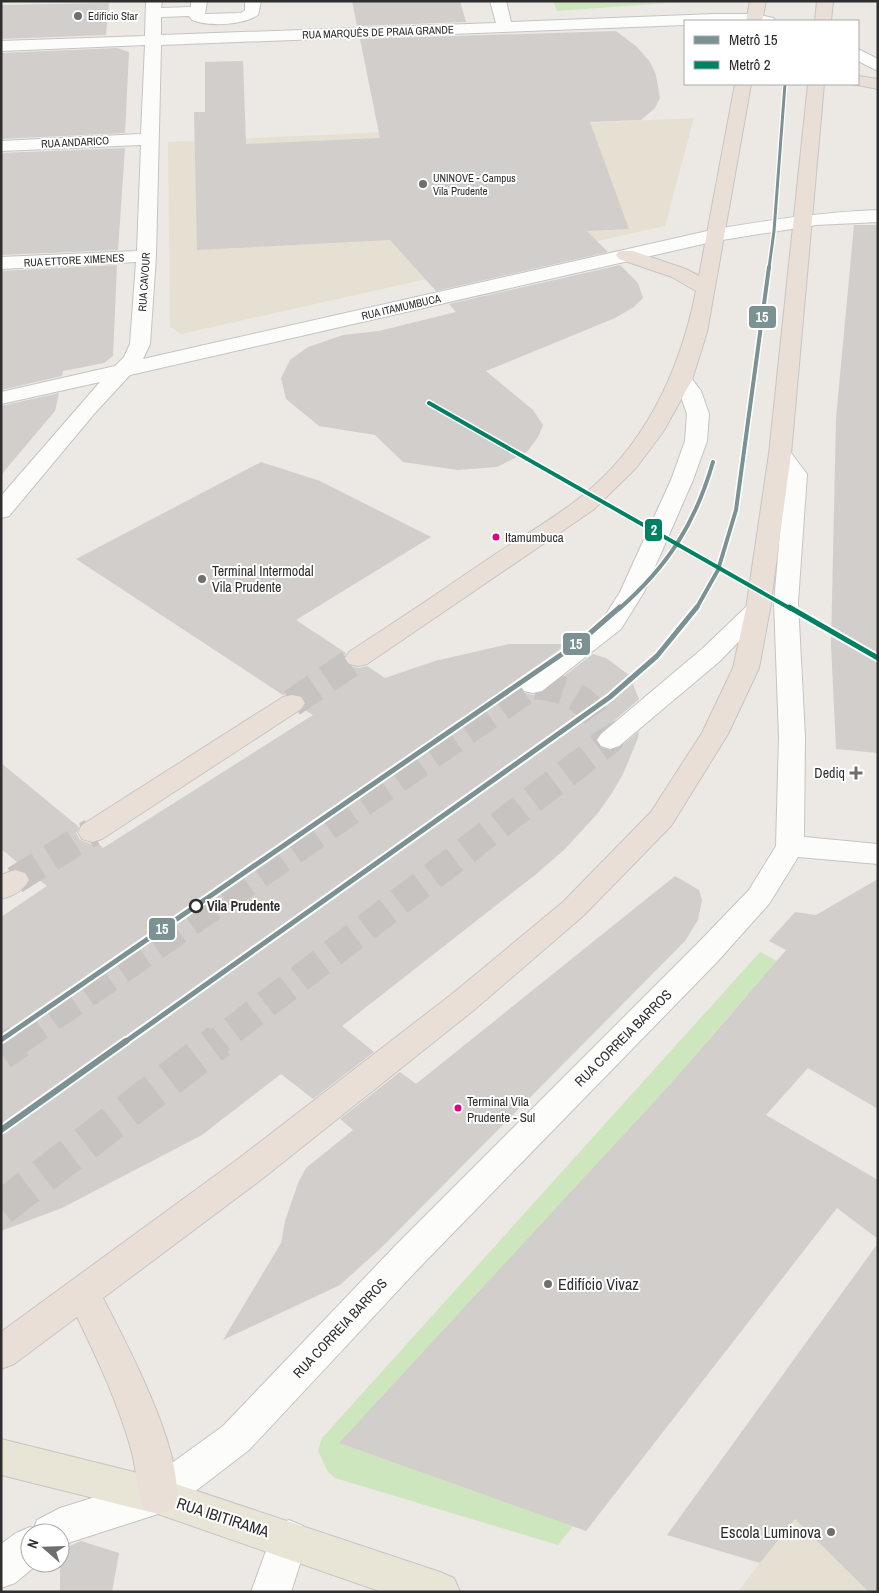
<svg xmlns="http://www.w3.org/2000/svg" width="879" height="1593" font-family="'Archivo Narrow',sans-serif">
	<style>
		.education { fill: #e6e0d3 }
		.green { fill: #cee6be }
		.building { fill: #d1cecb }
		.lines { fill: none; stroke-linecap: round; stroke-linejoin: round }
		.minor-tunnel-far1 { stroke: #c6c3c0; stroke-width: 28; stroke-dasharray: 28 14; stroke-linecap: butt }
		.minor-tunnel { stroke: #c6c3c0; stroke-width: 35; stroke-dasharray: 35 18; stroke-linecap: butt }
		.highway-tunnel { stroke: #c6c3c0; stroke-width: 28; stroke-dasharray: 28 14; stroke-linecap: butt }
		.minor-casing { stroke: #c5c4c5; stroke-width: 2 }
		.major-casing { stroke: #c6c5c4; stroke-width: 2 }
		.highway-casing { stroke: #c6c5c4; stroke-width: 2 }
		.minor { fill: #fcfcfb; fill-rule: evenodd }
		.major { fill: #e8e4d6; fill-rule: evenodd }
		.highway { fill: #eadfd6; fill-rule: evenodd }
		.metro-1-far3-casing { stroke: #fff; stroke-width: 5.5 }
		.metro-1-far2-casing { stroke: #fff; stroke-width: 7 }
		.metro-1-far1-casing { stroke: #fff; stroke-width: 9 }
		.metro-1-casing { stroke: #fff; stroke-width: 10 }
		.metro-2-far1-casing { stroke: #fff; stroke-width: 7 }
		.metro-2-casing { stroke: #fff; stroke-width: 9 }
		.metro-1-far3 { stroke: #7b9192; stroke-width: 3 }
		.metro-1-far2 { stroke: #7b9192; stroke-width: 4 }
		.metro-1-far1 { stroke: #7b9192; stroke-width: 5 }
		.metro-1 { stroke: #7b9192; stroke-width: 6 }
		.metro-2-far1 { stroke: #008162; stroke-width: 4 }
		.metro-2 { stroke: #008162; stroke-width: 5 }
		.poi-dot { fill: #706f6e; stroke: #fff; stroke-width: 2 }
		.bus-dot { fill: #e5007d; stroke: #fff; stroke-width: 2 }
		.stop-dot { fill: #fff; stroke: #2e2e2e; stroke-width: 2.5 }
		.labels { text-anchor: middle; stroke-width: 4; stroke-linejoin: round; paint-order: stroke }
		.far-poi-label { font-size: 11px; fill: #2e2e2e; stroke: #fff; text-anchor: start }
		.far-street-label { font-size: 11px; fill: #2e2e2e; stroke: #fff }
		.bus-label { font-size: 13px; fill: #2e2e2e; stroke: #fff; text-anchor: start }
		.poi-label { font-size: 14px; fill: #2e2e2e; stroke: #fff; text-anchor: start }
		.stop-label { font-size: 14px; font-weight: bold; fill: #2e2e2e; stroke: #fff; text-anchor: start }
		.street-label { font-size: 14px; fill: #2e2e2e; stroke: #fff }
		.near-poi-label { font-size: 16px; fill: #2e2e2e; stroke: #fff; text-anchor: start }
		.near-street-label { font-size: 16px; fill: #2e2e2e; stroke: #fff }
		.line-badge { stroke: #fff; stroke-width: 2 }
		.badge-label { font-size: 14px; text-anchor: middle; font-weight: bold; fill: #fff }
	</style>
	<rect width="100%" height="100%" fill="#ece8e4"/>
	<g class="education">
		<path d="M 694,118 L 665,226 L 181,334 L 170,327 L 168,142 Z"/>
		<path d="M 809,1500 L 878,1592 L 744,1592 L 739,1590 Z"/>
	</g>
	<g class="green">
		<path d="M 553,1 L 695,1 L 557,11 Z"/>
		<path d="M 760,952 L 777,961 L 663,1092 L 342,1444 L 573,1526 L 558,1545 L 335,1478 L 328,1472 L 318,1451 L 322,1438 Z"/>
	</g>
	<g class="building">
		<path d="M 352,1 L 460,1 L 466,22 L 357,26 Z"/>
		<path d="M 109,3 L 106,35 L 1,39 L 1,5 Z"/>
		<path d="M 616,31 L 637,47 L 650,62 L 656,75 L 660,98 L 655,108 L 641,120 L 590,122 L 629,229 L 587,231 L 608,252 L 436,291 L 390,240 L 197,250 L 194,112 L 205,112 L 205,62 L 243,61 L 246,144 L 380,138 L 360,39 Z"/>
		<path d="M 117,48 L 129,52 L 125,133 L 1,139 L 1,53 Z"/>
		<path d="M 125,148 L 118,250 L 1,255 L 1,153 Z"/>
		<path d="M 854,225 L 878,225 L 878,753 L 836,749 L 831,645 L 836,419 Z"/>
		<path d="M 117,265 L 113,356 L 104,363 L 63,371 L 62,376 L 1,390 L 1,271 Z"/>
		<path d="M 620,265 L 638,283 L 643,298 L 634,307 L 615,318 L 486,371 L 533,410 L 543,425 L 538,437 L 527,452 L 497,467 L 458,470 L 403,462 L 375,435 L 319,426 L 286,399 L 281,378 L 290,360 L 308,347 L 343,335 L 379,331 L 456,312 L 449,304 Z"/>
		<path d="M 59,393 L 55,411 L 1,475 L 1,406 Z"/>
		<path d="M 261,462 L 320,481 L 431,537 L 296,620 L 346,653 L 343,659 L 347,665 L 358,668 L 367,666 L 385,678 L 435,661 L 509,644 L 567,644 L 522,678 L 518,684 L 522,692 L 533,695 L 543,692 L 593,654 L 606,658 L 629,675 L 639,699 L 600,733 L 595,741 L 600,748 L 611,751 L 620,747 L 639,731 L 638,738 L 623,774 L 612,793 L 598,813 L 564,850 L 535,875 L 342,1026 L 374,1052 L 313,1099 L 281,1074 L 202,1135 L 62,1208 L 1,1231 L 1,917 L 47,886 L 1,849 L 1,763 L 79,827 L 76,833 L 80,840 L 91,844 L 97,842 L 103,848 L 313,715 L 303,709 L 307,702 L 301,695 L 292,693 L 283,695 L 76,559 Z"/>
		<path d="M 675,876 L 699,890 L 702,900 L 698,920 L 685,941 L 382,1247 L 340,1285 L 223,1340 L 281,1243 L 285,1221 L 298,1183 L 306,1168 L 353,1130 L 340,1119 L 400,1072 L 416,1084 Z"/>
		<path d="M 878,879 L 878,1109 L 808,1068 L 766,1115 L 878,1180 L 878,1239 L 837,1208 L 586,1531 L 339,1443 L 663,1092 L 726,1020 L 786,950 L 769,941 L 795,912 L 816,915 Z"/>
		<path d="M 878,1243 L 878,1592 L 869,1592 L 795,1519 L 760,1563 L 667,1535 Z"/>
		<path d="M 81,1541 L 119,1553 L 112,1592 L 60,1592 L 60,1550 Z"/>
	</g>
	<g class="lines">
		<path class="minor-tunnel-far1" d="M 17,1042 L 533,685 C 577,689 590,702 610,740 L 217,1042"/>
		<g class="minor-tunnel">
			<path d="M 1,1053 L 19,1041"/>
			<path d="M 1,1208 L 219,1041"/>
		</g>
		<g class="highway-tunnel">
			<path d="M 292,703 L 358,658"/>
			<path d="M 15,880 L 92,832"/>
		</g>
		<g class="minor-casing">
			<g id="minor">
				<path d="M 146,1 L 162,1 L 161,8 L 191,7 L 191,1 L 207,1 L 205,14 L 241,13 L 245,10 L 245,1 L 261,1 L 258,15 C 243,25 209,27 192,20 L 189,16 L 161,17 L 161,35 L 496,23 L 490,1 L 506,1 L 511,22 L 714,14 L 755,14 L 773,18 L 776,21 L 685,21 L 685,25 L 161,45 L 156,256 L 150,344 L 143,359 L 716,229 C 770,220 823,212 878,210 L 878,222 L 816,225 L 716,241 L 130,375 L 94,414 L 9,516 L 1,518 L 1,496 L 100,382 L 1,404 L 1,392 L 115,366 L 124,357 L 130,344 L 136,262 L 1,269 L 1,257 L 137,251 L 141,145 L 1,151 L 1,141 L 141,134 L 145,45 L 1,51 L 1,41 L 145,36 Z"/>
				<path d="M 858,49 L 878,59 L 878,71 L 858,61 Z"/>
				<path d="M 682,373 L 689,375 L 701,391 L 709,414 L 707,441 L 693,480 L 644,592 L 621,629 L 542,691 L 533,693 L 524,691 L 520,685 L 524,679 L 603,619 L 620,592 L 671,480 L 685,441 L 687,414 L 679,391 L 671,379 L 675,375 Z"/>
				<path d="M 780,447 L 788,449 L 807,474 L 798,602 L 805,737 L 804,837 L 878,844 L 878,864 L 798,857 L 769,904 L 717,962 L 419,1268 L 249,1450 L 172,1509 L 158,1514 L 71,1542 L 60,1548 L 60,1533 L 30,1533 L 30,1563 L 39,1563 L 15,1583 L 1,1588 L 1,1544 L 16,1533 L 30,1527 L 34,1528 L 37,1520 L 60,1508 L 147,1481 L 223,1426 L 395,1246 L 695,946 L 749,890 L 776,846 L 779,737 L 774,602 L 785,475 L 769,454 L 772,449 Z"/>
				<path d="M 758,601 L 767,604 L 770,609 L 720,661 L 619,746 L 610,749 L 601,746 L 597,740 L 601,734 L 702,649 L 749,604 Z"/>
				<path d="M 289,1520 L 303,1526 L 308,1539 L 291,1592 L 251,1592 L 275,1526 Z"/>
			</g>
		</g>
		<g class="major-casing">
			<path id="major" d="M 1,1439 L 158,1478 L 440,1572 L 454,1578 L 460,1592 L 382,1592 L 158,1514 L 1,1475 Z"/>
		</g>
		<g class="highway-casing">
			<g id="highway">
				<path d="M 750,1 L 766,1 L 762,21 L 746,21 Z"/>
				<path d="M 817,1 L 833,1 L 831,21 L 815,21 Z"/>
				<path d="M 858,76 L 878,79 L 878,89 L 852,84 L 858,84 Z"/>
				<path d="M 735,84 L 751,84 L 707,332 L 692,380 L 663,432 L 636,468 L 593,510 L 367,664 L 358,666 L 349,664 L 345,658 L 349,652 C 398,620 446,588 494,555 C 522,537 551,520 577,500 C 644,449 680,372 696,291 L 672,277 L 619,259 L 616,255 L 619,251 L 633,251 L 686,269 L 699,276 Z"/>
				<path d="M 808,84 L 824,84 L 791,454 L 770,609 L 759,668 L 728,734 L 671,826 L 583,916 L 474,1010 L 262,1179 L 103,1298 C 127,1344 179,1443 177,1495 C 177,1499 173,1505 172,1509 L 158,1514 L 144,1509 C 136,1490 137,1469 131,1449 C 118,1403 98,1360 77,1317 L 14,1364 L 1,1369 L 1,1332 L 238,1159 L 452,994 L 563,902 L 651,812 L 702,733 L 733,668 L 746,609 L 769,454 Z"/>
				<path d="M 292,695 L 301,697 L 305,703 L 301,709 L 102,839 L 92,842 L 82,839 L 78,832 L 82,825 L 283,697 Z"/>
				<path d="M 15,870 L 25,873 L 29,880 C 23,891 13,896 1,899 L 1,875 Z"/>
			</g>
		</g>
		<use href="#minor" class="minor"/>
		<use href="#major" class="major"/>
		<use href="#highway" class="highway"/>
		<g class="metro-1-far3-casing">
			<path id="metro-1-far3" d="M 769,268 L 774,231 L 785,84"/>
		</g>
		<g class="metro-1-far2-casing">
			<g id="metro-1-far2">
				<path d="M 619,609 C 668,566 695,524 713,462"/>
				<path d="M 696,609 L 718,570 L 736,510 L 769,267"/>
			</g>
		</g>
		<g class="metro-1-far1-casing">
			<g id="metro-1-far1">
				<path d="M 1,1040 L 581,641 L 620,607"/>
				<path d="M 125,1042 L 610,697 L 657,656 L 697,607"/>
			</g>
		</g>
		<g class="metro-1-casing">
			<path id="metro-1" d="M 1,1130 L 126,1041"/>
		</g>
		<g class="metro-2-far1-casing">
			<path id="metro-2-far1" d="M 429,403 L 791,609"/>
		</g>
		<g class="metro-2-casing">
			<path id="metro-2" d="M 789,607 L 878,658"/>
		</g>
		<use href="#metro-1-far3" class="metro-1-far3"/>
		<use href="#metro-1-far2" class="metro-1-far2"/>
		<use href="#metro-1-far1" class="metro-1-far1"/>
		<use href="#metro-1" class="metro-1"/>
		<use href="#metro-2-far1" class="metro-2-far1"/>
		<use href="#metro-2" class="metro-2"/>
	</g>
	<g class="poi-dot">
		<circle cx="78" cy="16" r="5"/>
		<circle cx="423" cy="184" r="5"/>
		<circle cx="202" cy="579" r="5"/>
		<path d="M853.5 765.5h5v5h5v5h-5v5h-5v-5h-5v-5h5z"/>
		<circle cx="548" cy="1284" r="5"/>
		<circle cx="831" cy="1532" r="5"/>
	</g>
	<g class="bus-dot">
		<circle cx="496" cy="537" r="4.5"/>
		<circle cx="458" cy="1108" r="4.5"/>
	</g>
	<circle class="stop-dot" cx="196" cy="906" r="6"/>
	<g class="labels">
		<g class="far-poi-label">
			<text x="88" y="20">Edificio Star</text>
			<text x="433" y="182">UNINOVE - Campus<tspan x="433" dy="13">Vila Prudente</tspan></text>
		</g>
		<g class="far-street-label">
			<text transform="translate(378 32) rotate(-2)" y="4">RUA MARQUÊS DE PRAIA GRANDE</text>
			<text transform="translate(75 142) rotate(-3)" y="4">RUA ANDARICO</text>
			<text transform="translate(74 260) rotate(-3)" y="4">RUA ETTORE XIMENES</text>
			<text transform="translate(144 282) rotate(-86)" y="4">RUA CAVOUR</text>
			<text transform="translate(401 307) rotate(-13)" y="4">RUA ITAMUMBUCA</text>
		</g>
		<g class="bus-label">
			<text x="505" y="542">Itamumbuca</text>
			<text x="467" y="1106">Terminal Vila<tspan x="467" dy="16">Prudente - Sul</tspan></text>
		</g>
		<g class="poi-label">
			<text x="212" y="576">Terminal Intermodal<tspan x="212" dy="16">Vila Prudente</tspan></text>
			<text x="845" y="778" text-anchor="end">Dediq</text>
		</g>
		<g class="stop-label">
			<text x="207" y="911">Vila Prudente</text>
		</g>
		<g class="street-label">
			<text transform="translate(623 1038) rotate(-45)" y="5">RUA CORREIA BARROS</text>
			<text transform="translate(340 1328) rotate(-47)" y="5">RUA CORREIA BARROS</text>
		</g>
		<g class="near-poi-label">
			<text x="558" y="1290">Edifício Vivaz</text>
			<text x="821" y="1538" text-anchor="end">Escola Luminova</text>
		</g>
		<g class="near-street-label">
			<text transform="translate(223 1517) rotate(18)" y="6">RUA IBITIRAMA</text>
		</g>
	</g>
	<g class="line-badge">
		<rect x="748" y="305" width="29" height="24" rx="5" fill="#7b9192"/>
		<rect x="644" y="518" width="19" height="24" rx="5" fill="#008162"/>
		<rect x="562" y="632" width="29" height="24" rx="5" fill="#7b9192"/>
		<rect x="148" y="917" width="28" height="24" rx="5" fill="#7b9192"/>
	</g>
	<g class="badge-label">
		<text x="762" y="322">15</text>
		<text x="654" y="535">2</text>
		<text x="576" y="649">15</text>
		<text x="162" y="934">15</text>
	</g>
	<rect width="879" height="1593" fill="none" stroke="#2e2e2e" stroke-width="5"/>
	<rect x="684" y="20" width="175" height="65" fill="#ffffff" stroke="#ababab"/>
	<rect x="694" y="36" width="25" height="8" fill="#7b9192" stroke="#ababab"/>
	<text x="729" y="45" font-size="15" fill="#2e2e2e">Metrô 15</text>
	<rect x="694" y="61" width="25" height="8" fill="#008162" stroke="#ababab"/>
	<text x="729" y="70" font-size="15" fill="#2e2e2e">Metrô 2</text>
	<g transform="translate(45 1548) rotate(290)"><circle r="24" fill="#ffffff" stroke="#ababab"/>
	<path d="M0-4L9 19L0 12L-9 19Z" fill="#706f6e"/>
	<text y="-8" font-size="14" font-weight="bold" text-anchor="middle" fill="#2e2e2e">N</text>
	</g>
</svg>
